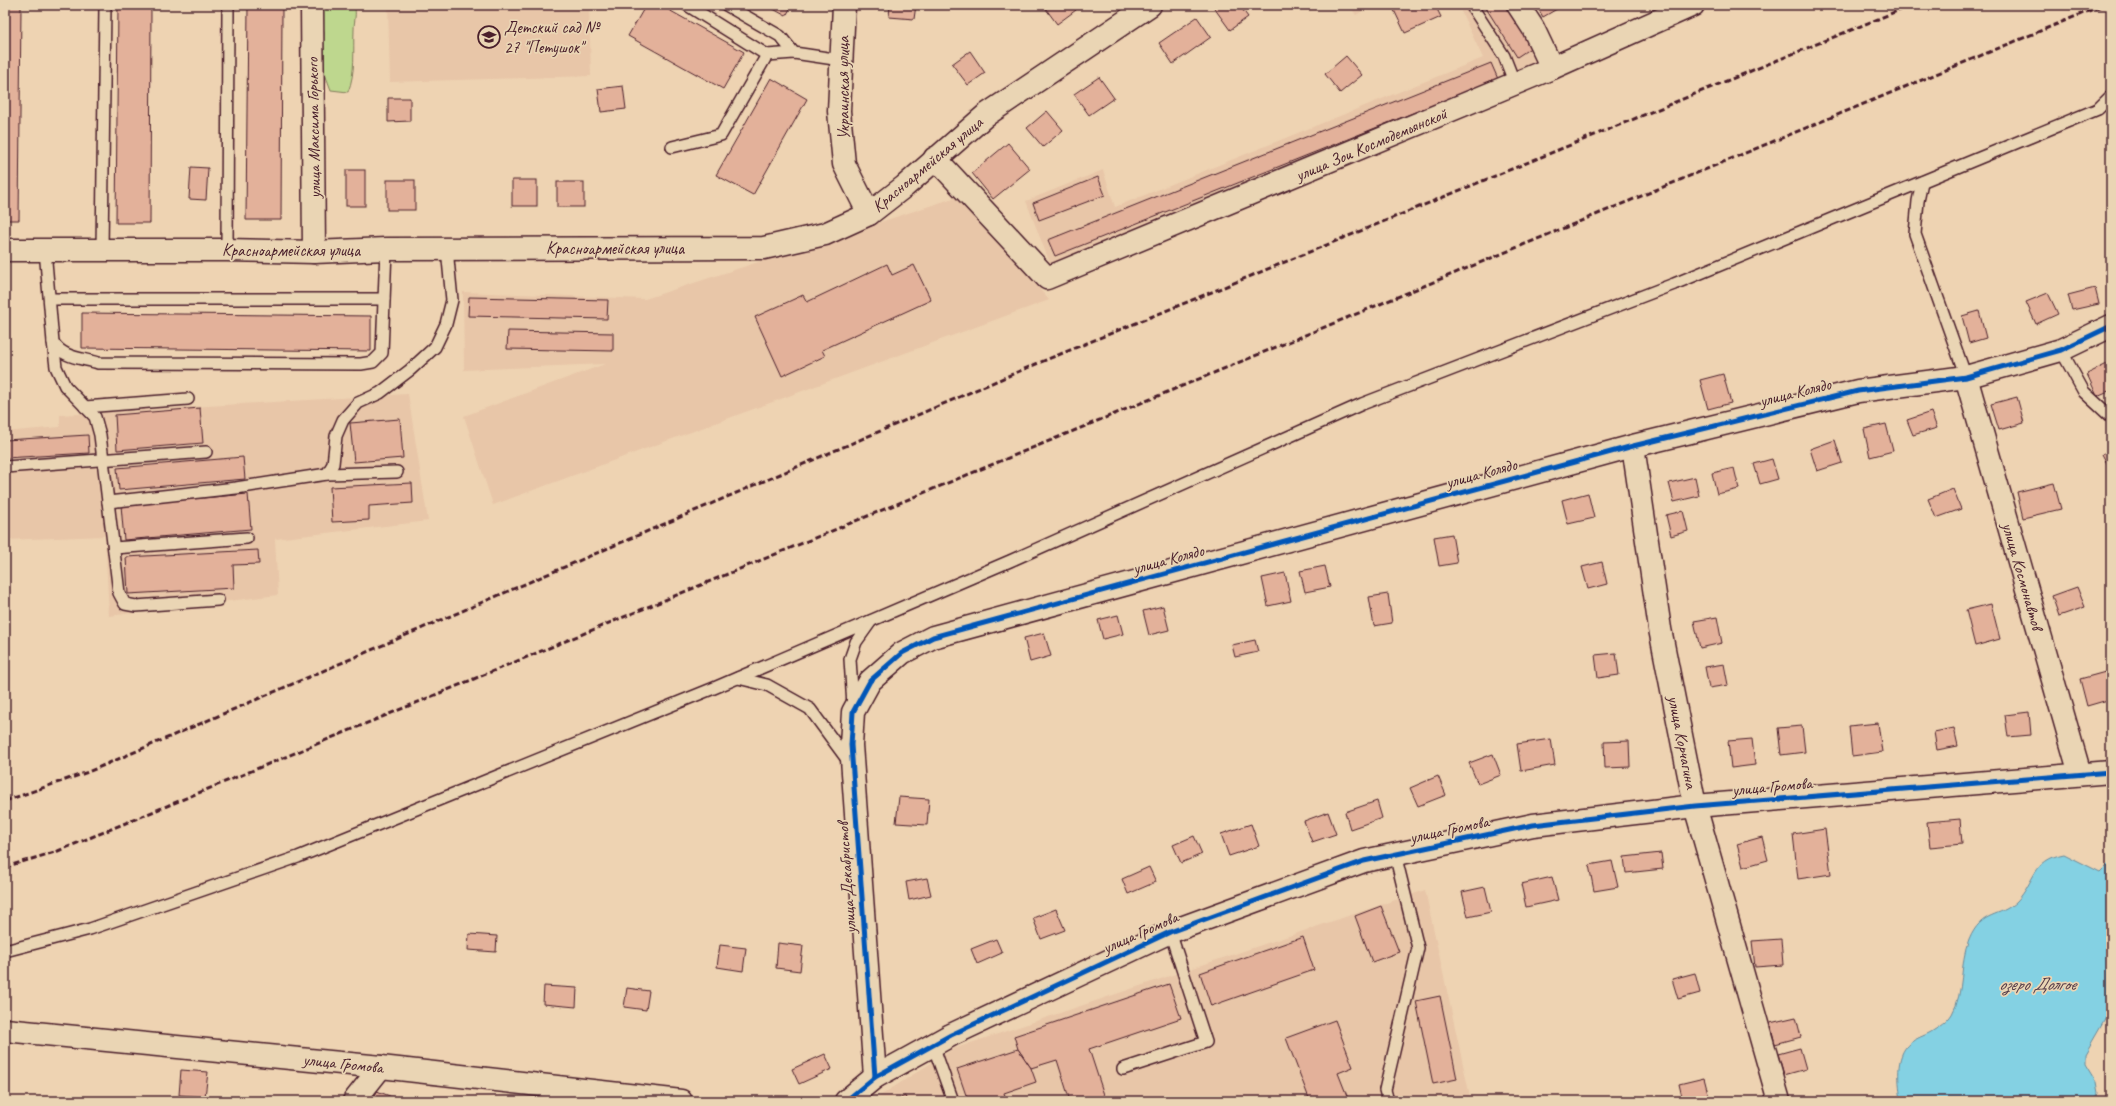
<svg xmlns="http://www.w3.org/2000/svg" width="2116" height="1106" font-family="Caveat,sans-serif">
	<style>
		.built { fill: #e8c6a8 }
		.green { fill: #bed78e; stroke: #847b5c }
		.water { fill: #84d1e3; stroke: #6d8a99 }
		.building { fill: #e3b19a; stroke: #4a1f2b }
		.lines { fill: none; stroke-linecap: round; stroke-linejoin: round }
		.service-casing { stroke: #4a1f2b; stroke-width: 14 }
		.minor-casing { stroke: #4a1f2b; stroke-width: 25 }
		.tertiary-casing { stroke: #4a1f2b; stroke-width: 25 }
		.service { stroke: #ead5b4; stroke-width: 11 }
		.minor { stroke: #ead5b4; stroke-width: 22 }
		.tertiary { stroke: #ead5b4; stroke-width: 22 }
		.rail { stroke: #4a1f2b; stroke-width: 3; stroke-dasharray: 6 3; stroke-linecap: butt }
		.cycleway-casing { stroke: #ead5b4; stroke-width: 8 }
		.cycleway { stroke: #0057b8; stroke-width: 5 }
		.labels { text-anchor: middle; stroke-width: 3.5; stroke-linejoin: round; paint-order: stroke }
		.poi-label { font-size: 17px; fill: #4a1f2b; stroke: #ead5b4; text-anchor: start }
		.street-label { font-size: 17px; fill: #4a1f2b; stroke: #ead5b4 }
		.water-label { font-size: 18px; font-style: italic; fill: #533a47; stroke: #ead5b4 }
	</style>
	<rect width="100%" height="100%" fill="#eed3b2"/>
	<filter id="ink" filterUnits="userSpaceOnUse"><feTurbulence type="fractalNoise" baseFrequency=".025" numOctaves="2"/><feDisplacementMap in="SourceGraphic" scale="8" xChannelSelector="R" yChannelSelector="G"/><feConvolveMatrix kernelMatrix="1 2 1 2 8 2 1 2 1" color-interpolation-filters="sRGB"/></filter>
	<g filter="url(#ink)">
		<g class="built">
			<path d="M 388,5 L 589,5 L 591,76 L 390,82 Z"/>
			<path d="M 1349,5 L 1372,5 L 1356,15 Z"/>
			<path d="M 1458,5 L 1505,5 L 1541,60 L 1501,81 L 1051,266 L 1026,201 L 1103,170 L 1115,207 L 1483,58 Z"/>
			<path d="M 960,196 L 1049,300 L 493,505 L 464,416 L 605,364 L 464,370 L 463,292 L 645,299 Z"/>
			<path d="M 408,394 L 428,521 L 275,539 L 278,595 L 109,616 L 105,536 L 5,540 L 5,432 L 60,427 L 60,415 Z"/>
			<path d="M 1425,890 L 1471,1101 L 872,1101 L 953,1049 Z"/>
		</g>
		<path class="green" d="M 325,5 L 354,5 C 357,14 354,20 354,30 C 353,51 356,72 348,92 L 331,90 L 322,66 L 324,33 L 322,16 Z"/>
		<path class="water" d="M 2064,854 L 2100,872 L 2111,861 L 2111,1008 L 2085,1053 L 2085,1063 L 2096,1081 L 2098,1092 L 2096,1101 L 1901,1101 C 1899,1084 1894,1056 1910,1043 C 1916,1038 1924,1036 1931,1032 C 1939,1027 1947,1022 1952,1014 C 1965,991 1959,964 1969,940 C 1982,909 1999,919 2017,901 C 2035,882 2032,860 2064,854 Z"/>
		<g class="building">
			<path d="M 5,5 L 21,5 L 19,220 L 5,220 Z"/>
			<path d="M 118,5 L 151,5 L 150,223 L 116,223 Z"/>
			<path d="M 248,5 L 282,5 L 281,220 L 246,220 Z"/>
			<path d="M 646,5 L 660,5 L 744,52 L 723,89 L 628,36 Z"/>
			<path d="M 766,5 L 792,5 L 786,16 Z"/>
			<path d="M 890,5 L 916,5 L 914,19 L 889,17 Z"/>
			<path d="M 1043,5 L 1072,5 L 1076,10 L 1057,24 Z"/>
			<path d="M 1212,5 L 1239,5 L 1248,17 L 1230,30 Z"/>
			<path d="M 1405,5 L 1435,5 L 1441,17 L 1405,33 L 1394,10 Z"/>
			<path d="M 1484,5 L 1505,5 L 1532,47 L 1517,57 Z"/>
			<path d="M 1536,5 L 1561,5 L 1562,6 L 1543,17 Z"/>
			<path d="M 1197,17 L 1211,37 L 1173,64 L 1159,43 Z"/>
			<path d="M 970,51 L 985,73 L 968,85 L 952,64 Z"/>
			<path d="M 1346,56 L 1362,75 L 1340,93 L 1325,74 Z"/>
			<path d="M 1491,63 L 1498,79 L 1055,256 L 1048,240 Z"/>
			<path d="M 1099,77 L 1114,98 L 1089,115 L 1074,94 Z"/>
			<path d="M 771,78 L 807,99 L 753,195 L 716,175 Z"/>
			<path d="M 623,86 L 626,109 L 601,112 L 598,89 Z"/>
			<path d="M 388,98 L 410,98 L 410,121 L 388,122 Z"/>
			<path d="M 1047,111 L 1063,130 L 1043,147 L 1027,128 Z"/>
			<path d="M 1008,143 L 1030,169 L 993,199 L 972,173 Z"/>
			<path d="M 191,167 L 208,168 L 206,200 L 189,199 Z"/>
			<rect x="346" y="170" width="19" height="36"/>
			<path d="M 1098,177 L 1105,195 L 1039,220 L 1033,203 Z"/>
			<rect x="387" y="180" width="28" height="30"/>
			<rect x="512" y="180" width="25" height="26"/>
			<rect x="557" y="182" width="27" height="25"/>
			<path d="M 887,264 L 892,275 L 914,265 L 931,300 L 822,350 L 825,356 L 782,376 L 755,317 L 803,295 L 807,302 Z"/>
			<path d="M 2111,269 L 2111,293 L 2105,270 Z"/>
			<path d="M 2095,288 L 2099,304 L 2072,310 L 2068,295 Z"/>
			<path d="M 2048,293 L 2058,314 L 2036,324 L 2026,302 Z"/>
			<path d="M 469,297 L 608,300 L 607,319 L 468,316 Z"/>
			<path d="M 1979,311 L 1986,338 L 1969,343 L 1962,316 Z"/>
			<path d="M 82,313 L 371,316 L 371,351 L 82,348 Z"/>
			<path d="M 508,331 L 613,333 L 613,351 L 507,349 Z"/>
			<path d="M 2111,362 L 2111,390 L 2097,396 L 2087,374 Z"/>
			<path d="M 1723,374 L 1731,403 L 1708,409 L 1700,380 Z"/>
			<path d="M 2017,397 L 2024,423 L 1999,430 L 1991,404 Z"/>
			<path d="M 200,408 L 203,443 L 117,450 L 115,415 Z"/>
			<path d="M 1931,412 L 1937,428 L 1913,435 L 1907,420 Z"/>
			<path d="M 400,419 L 403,458 L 354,462 L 350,423 Z"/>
			<path d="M 1886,424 L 1893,451 L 1870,457 L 1864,429 Z"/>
			<path d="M 88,435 L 89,453 L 5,458 L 5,440 Z"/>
			<path d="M 1835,440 L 1842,463 L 1817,471 L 1810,449 Z"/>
			<path d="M 2111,450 L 2111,471 L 2102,454 Z"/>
			<path d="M 243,457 L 245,479 L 119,490 L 117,468 Z"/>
			<path d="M 1772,459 L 1778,479 L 1760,484 L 1754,464 Z"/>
			<path d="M 1734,468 L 1739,489 L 1717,494 L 1712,473 Z"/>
			<path d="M 1695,477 L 1699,496 L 1674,502 L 1669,483 Z"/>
			<path d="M 412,483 L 413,503 L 369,506 L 369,520 L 332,522 L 330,487 Z"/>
			<path d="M 2054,483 L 2061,509 L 2023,518 L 2017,492 Z"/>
			<path d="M 1953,489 L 1961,509 L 1936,518 L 1928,499 Z"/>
			<path d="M 1588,493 L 1594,518 L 1568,524 L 1562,500 Z"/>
			<path d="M 248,494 L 251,529 L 124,540 L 121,505 Z"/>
			<path d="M 1683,511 L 1688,531 L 1671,536 L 1666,515 Z"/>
			<path d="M 1452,534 L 1457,563 L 1439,566 L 1434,537 Z"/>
			<path d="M 258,550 L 259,564 L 233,565 L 234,588 L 128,594 L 126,557 Z"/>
			<path d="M 1602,562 L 1607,584 L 1588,589 L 1582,567 Z"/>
			<path d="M 1325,566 L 1330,587 L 1305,592 L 1300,571 Z"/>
			<path d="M 1285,573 L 1291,601 L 1268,606 L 1262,578 Z"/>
			<path d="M 2077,587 L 2085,607 L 2059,616 L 2052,596 Z"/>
			<path d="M 1388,594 L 1392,623 L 1374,626 L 1369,597 Z"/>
			<path d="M 1991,604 L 2000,639 L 1975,646 L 1966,610 Z"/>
			<path d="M 1163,606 L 1169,630 L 1149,635 L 1143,611 Z"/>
			<path d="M 1118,615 L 1123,634 L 1103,639 L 1098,620 Z"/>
			<path d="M 1717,617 L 1722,643 L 1700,648 L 1694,621 Z"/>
			<path d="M 1044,633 L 1051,656 L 1030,662 L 1024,638 Z"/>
			<path d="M 1255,640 L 1258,652 L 1235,657 L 1232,645 Z"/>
			<path d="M 1616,653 L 1619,675 L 1598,678 L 1595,655 Z"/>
			<path d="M 1724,664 L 1728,685 L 1709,688 L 1705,667 Z"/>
			<path d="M 2109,671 L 2111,678 L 2111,699 L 2087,706 L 2080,679 Z"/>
			<path d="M 2029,712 L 2031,735 L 2008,737 L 2005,715 Z"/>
			<path d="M 1878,723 L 1882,752 L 1852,756 L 1849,726 Z"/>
			<path d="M 1802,726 L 1805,752 L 1781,755 L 1778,728 Z"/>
			<path d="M 1954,728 L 1958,746 L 1937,750 L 1934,732 Z"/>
			<path d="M 1551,739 L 1555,765 L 1521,771 L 1517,744 Z"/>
			<path d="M 1752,739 L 1755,765 L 1731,768 L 1728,741 Z"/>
			<path d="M 1629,741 L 1630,767 L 1605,768 L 1604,742 Z"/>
			<path d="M 1493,754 L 1501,775 L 1478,784 L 1469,763 Z"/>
			<path d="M 1438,776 L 1446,795 L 1418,806 L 1410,788 Z"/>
			<path d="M 899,797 L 929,799 L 927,825 L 896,823 Z"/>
			<path d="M 1377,801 L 1382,818 L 1350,829 L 1345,812 Z"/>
			<path d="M 1328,812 L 1336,834 L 1312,842 L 1304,821 Z"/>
			<path d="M 1960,819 L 1962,844 L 1930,847 L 1927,822 Z"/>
			<path d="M 1251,824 L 1259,846 L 1229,856 L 1221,834 Z"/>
			<path d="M 1825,829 L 1831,874 L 1798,879 L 1793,834 Z"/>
			<path d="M 1194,836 L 1202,854 L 1181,863 L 1173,845 Z"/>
			<path d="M 1762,837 L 1768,860 L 1743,867 L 1737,844 Z"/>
			<path d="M 1661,853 L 1663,869 L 1626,873 L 1624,857 Z"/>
			<path d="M 1612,861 L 1618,887 L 1594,891 L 1589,865 Z"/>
			<path d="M 1149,867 L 1156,882 L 1128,894 L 1122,879 Z"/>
			<path d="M 1552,877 L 1558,900 L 1526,907 L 1521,884 Z"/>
			<path d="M 927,878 L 931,895 L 909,900 L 906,882 Z"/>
			<path d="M 1485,887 L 1491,912 L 1468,917 L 1462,892 Z"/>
			<path d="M 1381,906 L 1399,952 L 1372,962 L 1355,916 Z"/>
			<path d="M 1056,909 L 1065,930 L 1041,939 L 1033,918 Z"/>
			<path d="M 469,934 L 497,936 L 496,952 L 468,950 Z"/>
			<path d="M 1303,937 L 1314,970 L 1211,1006 L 1200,973 Z"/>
			<path d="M 996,939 L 1002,953 L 977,964 L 971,949 Z"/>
			<path d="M 1781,939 L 1783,965 L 1755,967 L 1752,941 Z"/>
			<path d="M 778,943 L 803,946 L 800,971 L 776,968 Z"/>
			<path d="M 720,945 L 746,948 L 743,971 L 717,967 Z"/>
			<path d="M 1695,973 L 1700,993 L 1678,999 L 1672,979 Z"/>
			<path d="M 1169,984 L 1181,1018 L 1089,1049 L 1106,1101 L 1070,1101 L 1057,1060 L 1031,1068 L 1018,1049 L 1014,1036 Z"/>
			<path d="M 544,986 L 577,988 L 576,1007 L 543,1004 Z"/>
			<path d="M 627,988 L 649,991 L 646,1010 L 624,1007 Z"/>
			<path d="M 1440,996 L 1457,1079 L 1433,1084 L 1416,1001 Z"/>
			<path d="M 1796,1017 L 1801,1037 L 1775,1044 L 1770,1023 Z"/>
			<path d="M 1335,1020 L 1353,1067 L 1338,1073 L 1349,1101 L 1310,1101 L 1286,1038 Z"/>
			<path d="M 1800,1048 L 1806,1069 L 1784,1075 L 1778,1054 Z"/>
			<path d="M 1018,1049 L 1031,1068 L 1036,1082 L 1004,1093 L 1007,1101 L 968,1101 L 957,1069 Z"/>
			<path d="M 825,1054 L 832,1069 L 799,1084 L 792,1069 Z"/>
			<path d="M 181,1070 L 208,1072 L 205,1097 L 179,1095 Z"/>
			<path d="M 1704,1078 L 1710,1101 L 1683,1101 L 1679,1084 Z"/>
			<path d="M 377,1091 L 397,1099 L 396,1101 L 373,1101 Z"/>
			<path d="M 905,1096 L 907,1101 L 894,1101 Z"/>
		</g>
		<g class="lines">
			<g class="service-casing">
				<g id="service">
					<path d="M 726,5 L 780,36 L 794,53 L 841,60"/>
					<path d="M 1471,5 L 1504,56 L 1515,84"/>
					<path d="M 767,55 L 794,53"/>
					<path d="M 672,147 L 721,135 L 767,55 L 687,5"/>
					<path d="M 1922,182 L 1918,201 L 1915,234 L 1966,377"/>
					<path d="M 45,250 L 53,342 C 62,358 82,358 98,363 L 361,364 L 373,362 L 382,353 L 386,249"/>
					<path d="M 102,250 L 105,5"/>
					<path d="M 227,250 L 228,5"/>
					<path d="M 50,299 L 384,299"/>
					<path d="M 53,342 L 56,367 L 65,386 L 95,417 L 100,435 L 119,593 L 125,604 L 136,606 L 218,600"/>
					<path d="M 2061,350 L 2084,392 L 2111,417"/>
					<path d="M 85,407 L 188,399"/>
					<path d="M 5,467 L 206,452"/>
					<path d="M 327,474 L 397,472"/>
					<path d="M 108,502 L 236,488 L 327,474 L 333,464 L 336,436 L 343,420 L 358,403 L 380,393 L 410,370 L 435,347 L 446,324 L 452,300 L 447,249"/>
					<path d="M 114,548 L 247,538"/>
					<path d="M 738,678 L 767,685 L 810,709 L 849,762"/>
					<path d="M 853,706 L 850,659 L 856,642 L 871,621"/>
					<path d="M 5,951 L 90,929 L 298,857 L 714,688 L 1010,561 L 1362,404 L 1674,284 L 2098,109 L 2111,96"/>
					<path d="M 933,1045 L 953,1101"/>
					<path d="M 1123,1069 L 1206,1042 L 1170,932"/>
					<path d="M 1388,1101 L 1385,1090 L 1418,948 L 1395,854"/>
				</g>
			</g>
			<g class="minor-casing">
				<g id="minor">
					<path d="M 312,5 L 314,252"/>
					<path d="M 844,5 L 839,111 L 844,164 L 869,214"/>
					<path d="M 1518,5 L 1533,28 L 1552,68"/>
					<path d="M 935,158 L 1047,278 L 1552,68 L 1693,5"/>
					<path d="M 5,250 L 227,250 L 314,252 L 386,249 L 764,248 L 825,234 L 869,214 L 905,186 L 986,115 L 1150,5"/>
					<path d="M 1966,377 L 2080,774"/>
					<path d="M 1633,446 L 1660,629 L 1695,806 L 1779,1101"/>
					<path d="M 5,1030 L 381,1067 L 681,1101"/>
					<path d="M 875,1077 L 851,745 L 853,712 L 870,681 L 902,653 L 933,637 L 1633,446 L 1858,391 L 1966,377 L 2061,350 L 2111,326"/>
					<path d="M 354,1101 L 381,1067"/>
				</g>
			</g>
			<g class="tertiary-casing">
				<path id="tertiary" d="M 846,1101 L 875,1077 L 951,1035 L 1170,932 L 1364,861 L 1533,825 L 1695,806 L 2111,772"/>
			</g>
			<use href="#service" class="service"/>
			<use href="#minor" class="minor"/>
			<use href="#tertiary" class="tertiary"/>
			<g class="rail">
				<path d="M 5,801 L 88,772 L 1036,364 L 1912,5"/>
				<path d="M 5,867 L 58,851 L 2103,5"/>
			</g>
			<g class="cycleway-casing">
				<g id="cycleway">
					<path d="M 875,1077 L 851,745 L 853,712 L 870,681 L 902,653 L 933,637 L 1633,446 L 1858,391 L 1966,377 L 2061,350 L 2111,326"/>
					<path d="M 846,1101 L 875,1077 L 951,1035 L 1170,932 L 1364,861 L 1533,825 L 1695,806 L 2111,772"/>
				</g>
			</g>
			<use href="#cycleway" class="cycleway"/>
		</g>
	</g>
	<defs>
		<g id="school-ring" transform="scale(1.15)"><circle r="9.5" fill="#ead5b4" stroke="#4a1f2b" stroke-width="1.5"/><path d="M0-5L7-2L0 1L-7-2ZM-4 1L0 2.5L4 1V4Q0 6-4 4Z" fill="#4a1f2b"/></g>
	</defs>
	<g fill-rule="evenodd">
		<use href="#school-ring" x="489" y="37"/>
	</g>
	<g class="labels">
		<g class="poi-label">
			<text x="504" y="33">Детский сад №<tspan x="504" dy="20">27 "Петушок"</tspan></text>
		</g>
		<g class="street-label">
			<text transform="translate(843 88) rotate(-90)" y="6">Украинская улица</text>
			<text transform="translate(313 128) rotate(-91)" y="6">улица Максима Горького</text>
			<text transform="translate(1371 144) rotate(-23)" y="6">улица Зои Космодемьянской</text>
			<text transform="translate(927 164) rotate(-40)" y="6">Красноармейская улица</text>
			<text x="615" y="254">Красноармейская улица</text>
			<text x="291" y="256">Красноармейская улица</text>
			<text transform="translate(1795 392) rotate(-14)" y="6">улица Колядо</text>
			<text transform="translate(1481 473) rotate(-15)" y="6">улица Колядо</text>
			<text transform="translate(1168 559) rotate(-15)" y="6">улица Колядо</text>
			<text transform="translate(2023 576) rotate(74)" y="6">улица Космонавтов</text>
			<text transform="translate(1683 742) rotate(79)" y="6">улица Корчагина</text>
			<text transform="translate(1772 786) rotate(-5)" y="6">улица Громова</text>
			<text transform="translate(1449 829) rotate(-12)" y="6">улица Громова</text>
			<text transform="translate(846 878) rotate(-94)" y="6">улица Декабристов</text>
			<text transform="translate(1140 932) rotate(-24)" y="6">улица Громова</text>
			<text transform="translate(343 1063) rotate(6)" y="6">улица Громова</text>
		</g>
		<g class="water-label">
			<text x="2037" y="990">озеро Долгое</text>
		</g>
	</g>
	<rect width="2116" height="1106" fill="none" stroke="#ead5b4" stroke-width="20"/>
	<rect x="10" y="10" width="2096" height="1086" fill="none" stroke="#4a1f2b" stroke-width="1.5" filter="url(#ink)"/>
</svg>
